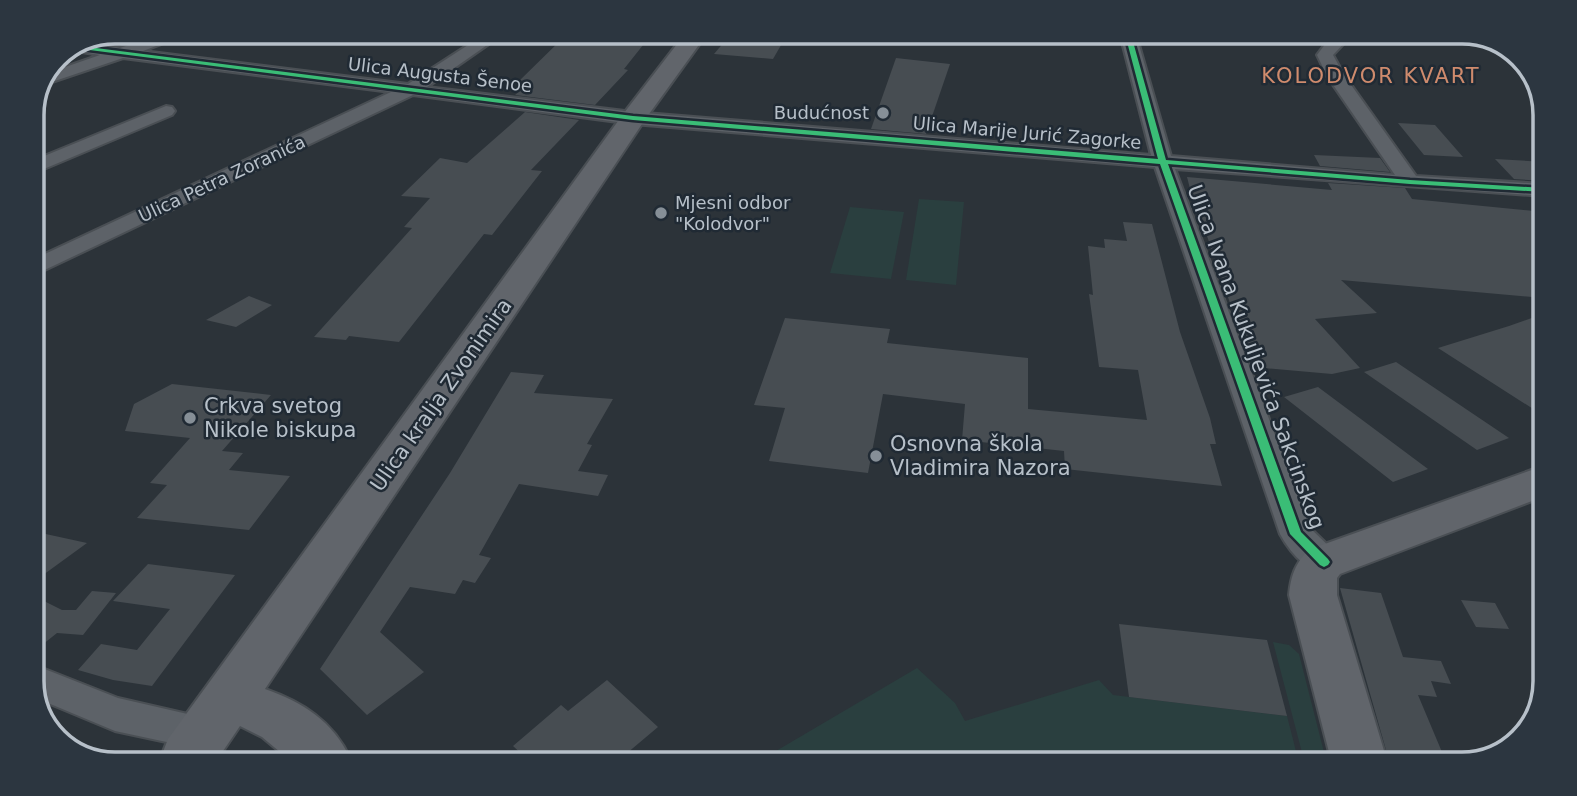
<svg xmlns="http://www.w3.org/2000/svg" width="1577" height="796" font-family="'DejaVu Sans',sans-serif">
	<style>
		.green { fill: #2a3f3f }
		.building { fill: #474d52 }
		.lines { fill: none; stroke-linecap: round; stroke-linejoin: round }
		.street-casing { stroke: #4a4f54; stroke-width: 4 }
		.secondary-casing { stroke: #4a4f54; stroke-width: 4 }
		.street { fill: #5d6268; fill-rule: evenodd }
		.secondary { fill: #61656b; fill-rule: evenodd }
		.cycleway-casing { stroke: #202a34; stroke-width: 5 }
		.cycleway { fill: #3abd76; fill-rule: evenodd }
		.poi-dot { fill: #868f97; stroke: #202a34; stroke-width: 2.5 }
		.labels { text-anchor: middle; stroke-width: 5; stroke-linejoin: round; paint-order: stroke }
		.far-street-label { font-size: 18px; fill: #b7c0c9; stroke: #202a34 }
		.far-poi-label { font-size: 18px; fill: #b7c0c9; stroke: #202a34; text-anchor: end }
		.far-quarter-label { font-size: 21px; letter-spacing: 2px; fill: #cf8b6d; stroke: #202a34 }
		.street-label { font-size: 21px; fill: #b7c0c9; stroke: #202a34 }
		.poi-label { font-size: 21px; fill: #b7c0c9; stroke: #202a34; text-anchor: start }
		.rim { fill: none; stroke: #b7c0c9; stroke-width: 3.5 }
	</style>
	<rect width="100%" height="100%" fill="#2c3339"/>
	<g class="green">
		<path d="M 919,199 L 964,202 L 956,285 L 906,280 Z"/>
		<path d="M 850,207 L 904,212 L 891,279 L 830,273 Z"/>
		<path d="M 1273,642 L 1289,645 L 1299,654 L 1327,764 L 1305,764 Z"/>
		<path d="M 917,668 L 955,703 L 965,721 L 1099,680 L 1113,695 L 1287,716 L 1299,763 L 779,760 L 776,751 Z"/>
	</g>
	<g class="building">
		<path d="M 587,34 L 651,35 L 624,69 L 628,70 L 595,105 L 515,95 L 528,84 L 517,83 L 566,35 L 584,37 Z"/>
		<path d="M 730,35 L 750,35 L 784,40 L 773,59 L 714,54 Z"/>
		<path d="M 896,58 L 950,64 L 926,134 L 871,129 Z"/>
		<path d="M 525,112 L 579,120 L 531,170 L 542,171 L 492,235 L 484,234 L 399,342 L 349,336 L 346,340 L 314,337 L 412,228 L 404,227 L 430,198 L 401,196 L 440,158 L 467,163 Z"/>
		<path d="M 1398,123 L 1435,125 L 1463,157 L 1424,155 Z"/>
		<path d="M 1314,155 L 1380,158 L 1390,172 L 1320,166 Z"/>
		<path d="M 1495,159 L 1545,162 L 1544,181 L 1514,179 Z"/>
		<path d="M 1187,177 L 1332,190 L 1328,183 L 1405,188 L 1412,199 L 1544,212 L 1543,298 L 1341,280 L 1377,313 L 1315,319 L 1360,368 L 1332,374 L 1252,367 L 1207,236 L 1203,236 L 1199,224 Z"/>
		<path d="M 1123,222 L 1152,224 L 1180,332 L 1210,418 L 1216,444 L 1210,444 L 1222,486 L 1065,469 L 1064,451 L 962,440 L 965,404 L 883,394 L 868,473 L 769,461 L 785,408 L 754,405 L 785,318 L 890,329 L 887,343 L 1028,358 L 1028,409 L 1147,420 L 1138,370 L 1099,367 L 1089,294 L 1093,295 L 1088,246 L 1105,248 L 1104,239 L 1127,241 Z"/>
		<path d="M 249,296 L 272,305 L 236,327 L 206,320 Z"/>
		<path d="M 1543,314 L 1541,414 L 1438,348 L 1509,326 Z"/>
		<path d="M 1396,362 L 1509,438 L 1477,450 L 1364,372 Z"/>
		<path d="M 511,372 L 544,375 L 534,393 L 613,399 L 587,444 L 592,445 L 578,471 L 608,475 L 598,496 L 519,484 L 479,555 L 491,558 L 475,583 L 463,580 L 455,594 L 410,587 L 380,632 L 424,672 L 367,715 L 320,669 L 450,473 Z"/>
		<path d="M 172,384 L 271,395 L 222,451 L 243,453 L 229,470 L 290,476 L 249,530 L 137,518 L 167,485 L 150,483 L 190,438 L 125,431 L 134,404 Z"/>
		<path d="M 1318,387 L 1428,469 L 1393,482 L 1284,397 Z"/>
		<path d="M 32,531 L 87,543 L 32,583 Z"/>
		<path d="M 148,564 L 235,575 L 152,686 L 113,680 L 78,670 L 101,644 L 137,650 L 170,609 L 113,601 Z"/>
		<path d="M 1340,588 L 1381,593 L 1403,657 L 1441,661 L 1451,684 L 1431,681 L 1437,697 L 1418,695 L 1447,764 L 1390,764 Z"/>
		<path d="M 92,591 L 116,593 L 83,635 L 57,633 L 32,653 L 32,595 L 62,610 L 76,610 Z"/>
		<path d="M 1461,600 L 1495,603 L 1509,629 L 1476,627 Z"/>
		<path d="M 1119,624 L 1267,640 L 1287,716 L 1129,697 Z"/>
		<path d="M 607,680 L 658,727 L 620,759 L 527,759 L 513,746 L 561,705 L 568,711 Z"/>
	</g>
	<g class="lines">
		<g class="street-casing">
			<g id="street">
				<path d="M 166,32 L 188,32 L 185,35 L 143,51 L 408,84 L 485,34 L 503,34 L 427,87 L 633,112 L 1151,155 L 1121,38 L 1137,38 L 1171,156 L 1395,175 L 1327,76 L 1317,55 L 1329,39 L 1348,39 L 1333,55 L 1344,75 L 1416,176 L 1544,184 L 1544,196 L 1175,169 L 1310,528 L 1336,553 L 1341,562 L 1336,571 C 1312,579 1291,554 1280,534 L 1155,167 L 633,124 L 413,95 L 32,276 L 32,260 L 391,92 L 123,58 L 43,85 L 48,73 L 100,55 L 70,50 L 86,43 L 120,48 Z"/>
				<path d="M 166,106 L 172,107 L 175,111 L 172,115 L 32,174 L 32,161 Z"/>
				<path d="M 32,664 L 118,698 L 218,721 L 224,733 L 218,745 L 204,750 L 115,731 L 36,698 L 32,687 Z"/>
			</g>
		</g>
		<g class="secondary-casing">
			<g id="secondary">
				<path d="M 684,35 L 706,35 L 644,121 L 265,689 C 302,702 333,721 350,758 L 286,757 L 262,737 L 240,726 L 219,757 L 161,757 L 168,739 L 624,113 Z"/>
				<path d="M 1540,467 L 1540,498 L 1340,574 L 1337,578 L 1337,595 L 1388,764 L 1332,764 L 1289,595 C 1291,575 1295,565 1308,550 Z"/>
			</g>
		</g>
		<use href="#street" class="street"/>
		<use href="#secondary" class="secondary"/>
		<g class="cycleway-casing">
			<path id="cycleway" d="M 1126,38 L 1132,38 L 1166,160 L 1410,180 L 1544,188 L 1544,192 L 1410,184 L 1168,164 L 1301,532 L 1328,559 L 1330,562 L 1328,565 L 1324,567 L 1320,565 L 1290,534 L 1160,164 L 633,120 L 74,48 L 80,46 L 633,116 L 1158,159 Z"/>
		</g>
		<use href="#cycleway" class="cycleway"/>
	</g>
	<g class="poi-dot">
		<circle cx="883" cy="113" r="7"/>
		<circle cx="661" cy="213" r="7"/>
		<circle cx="190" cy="418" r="7"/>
		<circle cx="876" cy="456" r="7"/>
	</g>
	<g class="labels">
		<g class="far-street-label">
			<text transform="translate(440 75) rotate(7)" y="6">Ulica Augusta Šenoe</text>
			<text transform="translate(1027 133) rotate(5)" y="6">Ulica Marije Jurić Zagorke</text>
			<text transform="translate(222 179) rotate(-25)" y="6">Ulica Petra Zoranića</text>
		</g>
		<g class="far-poi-label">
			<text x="869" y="119">Budućnost</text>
			<text x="675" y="209" text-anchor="start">Mjesni odbor<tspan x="675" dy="21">"Kolodvor"</tspan></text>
		</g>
		<g class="far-quarter-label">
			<text x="1371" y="83">KOLODVOR KVART</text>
		</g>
		<g class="street-label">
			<text transform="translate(1256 357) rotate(70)" y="7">Ulica Ivana Kukuljevića Sakcinskog</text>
			<text transform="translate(441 395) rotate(-55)" y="7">Ulica kralja Zvonimira</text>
		</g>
		<g class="poi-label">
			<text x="204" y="413">Crkva svetog<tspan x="204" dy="24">Nikole biskupa</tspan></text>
			<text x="890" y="451">Osnovna škola<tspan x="890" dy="24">Vladimira Nazora</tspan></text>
		</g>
	</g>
	<path d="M0 0H1577V796H0ZM115 44H1462A71 71 0 0 1 1533 115V681A71 71 0 0 1 1462 752H115A71 71 0 0 1 44 681V115A71 71 0 0 1 115 44Z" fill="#2c3640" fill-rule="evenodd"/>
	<path class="rim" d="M115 44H1462A71 71 0 0 1 1533 115V681A71 71 0 0 1 1462 752H115A71 71 0 0 1 44 681V115A71 71 0 0 1 115 44Z"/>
</svg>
